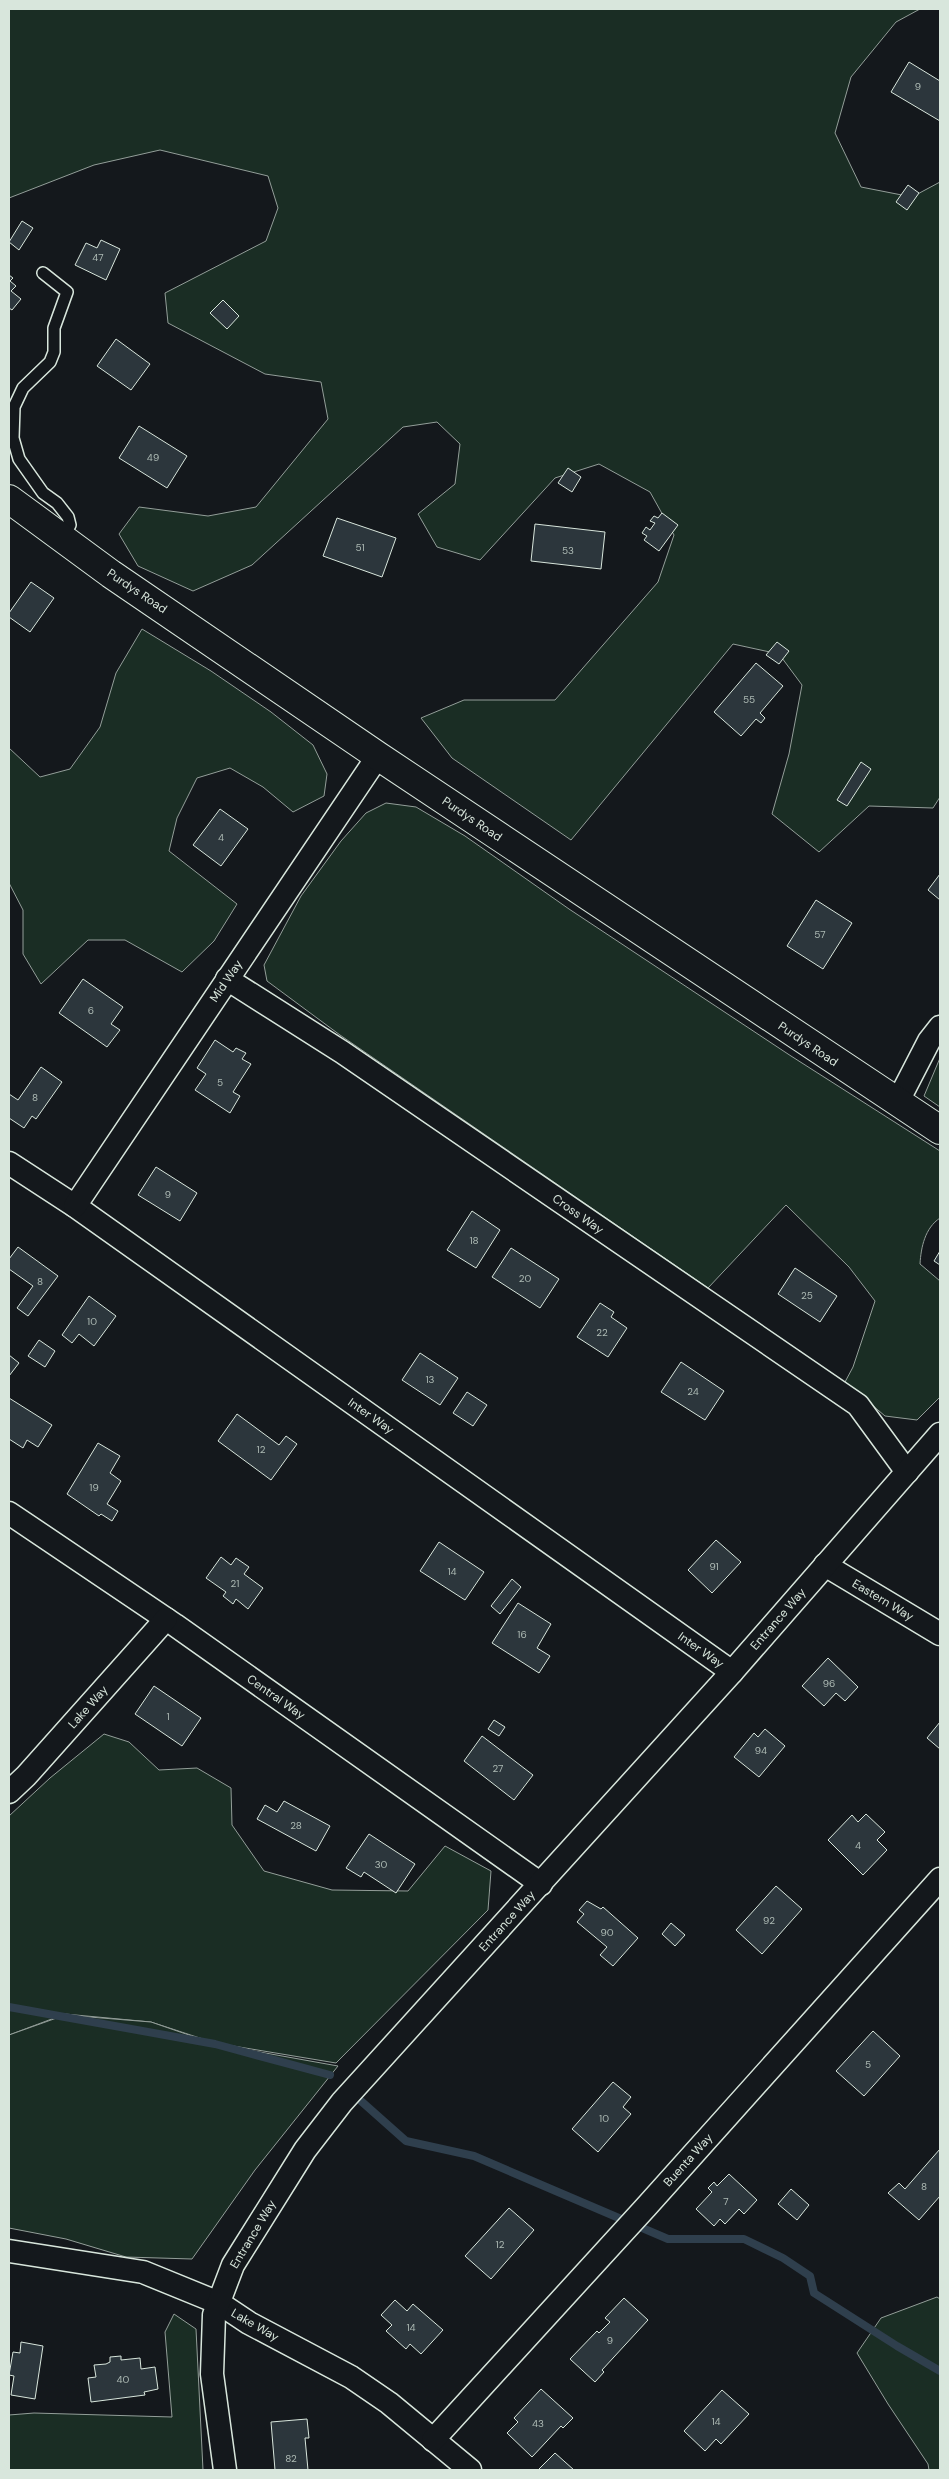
<svg xmlns="http://www.w3.org/2000/svg" width="949" height="2479" font-family="'DM Sans',sans-serif">
	<style>
		.green { fill: #1a2d24; stroke: #939e99 }
		.lines { fill: none; stroke-linecap: round; stroke-linejoin: round }
		.stream { stroke: #2f3f4d; stroke-width: 8 }
		.building { fill: #2c363c; stroke: #d8e6dc }
		.lane-casing { stroke: #d8e6dc; stroke-width: 14 }
		.street-casing { stroke: #d8e6dc; stroke-width: 25 }
		.secondary-casing { stroke: #d8e6dc; stroke-width: 30 }
		.lane { stroke: #14181c; stroke-width: 11 }
		.street { stroke: #14181c; stroke-width: 22 }
		.secondary { stroke: #14181c; stroke-width: 28 }
		.labels { text-anchor: middle; stroke-width: 4; stroke-linejoin: round; paint-order: stroke }
		.number-label { font-size: 10px; fill: #adbab4 }
		.street-label { font-size: 12px; fill: #d8e6dc; stroke: #14181c }
	</style>
	<rect width="100%" height="100%" fill="#14181c"/>
	<g class="green">
		<path d="M 9,9 L 920,9 L 896,22 L 851,77 L 835,133 L 861,187 L 912,197 L 940,182 L 940,797 L 933,808 L 869,806 L 819,852 L 772,814 L 789,754 L 802,685 L 779,654 L 733,644 L 571,840 L 452,758 L 421,718 L 464,700 L 555,700 L 658,582 L 674,535 L 650,492 L 599,464 L 555,478 L 480,560 L 437,547 L 418,514 L 455,484 L 460,444 L 437,422 L 403,427 L 252,565 L 193,591 L 138,566 L 119,534 L 139,507 L 208,516 L 256,507 L 328,419 L 321,382 L 265,374 L 168,323 L 165,293 L 266,241 L 278,208 L 268,176 L 160,150 L 94,165 L 9,198 Z"/>
		<path d="M 142,629 L 211,671 L 271,712 L 313,745 L 327,774 L 324,796 L 293,812 L 263,787 L 230,768 L 197,778 L 177,818 L 169,851 L 237,904 L 214,941 L 182,972 L 125,940 L 88,940 L 41,984 L 23,954 L 23,910 L 9,883 L 9,748 L 40,777 L 70,769 L 100,727 L 116,673 Z"/>
		<path d="M 386,803 L 416,807 L 465,836 L 569,909 L 791,1056 L 940,1151 L 940,1218 C 925,1228 921,1247 920,1264 L 940,1281 L 940,1397 L 917,1420 L 885,1416 L 845,1382 L 853,1367 L 875,1301 L 849,1267 L 786,1205 L 708,1288 L 340,1035 L 267,981 L 264,965 L 301,896 L 341,841 L 366,813 Z"/>
		<path d="M 940,1058 L 940,1107 L 924,1096 Z"/>
		<path d="M 104,1734 L 129,1742 L 159,1770 L 197,1768 L 231,1788 L 232,1825 L 264,1871 L 332,1890 L 408,1891 L 445,1846 L 491,1871 L 488,1910 L 336,2063 L 215,2043 L 151,2022 L 65,2014 L 9,2035 L 9,1816 L 50,1778 Z"/>
		<path d="M 65,2015 L 151,2022 L 215,2044 L 338,2066 L 255,2170 L 192,2259 L 126,2257 L 66,2239 L 9,2228 L 9,2035 Z"/>
		<path d="M 937,2297 L 940,2299 L 940,2470 L 929,2470 L 928,2464 L 888,2404 L 857,2353 L 881,2318 Z"/>
		<path d="M 174,2314 L 196,2329 L 203,2470 L 9,2470 L 9,2415 L 34,2413 L 172,2417 L 165,2332 Z"/>
	</g>
	<g class="lines">
		<g class="stream">
			<path d="M 9,2007 L 215,2044 L 330,2075"/>
			<path d="M 361,2101 L 406,2141 L 474,2156 L 668,2239 L 744,2239 L 783,2258 L 810,2276 L 814,2293 L 897,2346 L 940,2371"/>
		</g>
	</g>
	<g class="building">
		<path d="M 909,62 L 940,81 L 940,121 L 891,92 Z"/>
		<path d="M 908,185 L 919,193 L 907,210 L 896,202 Z"/>
		<path d="M 22,221 L 33,228 L 19,250 L 9,242 Z"/>
		<path d="M 101,240 L 120,249 L 106,280 L 75,265 L 86,243 L 97,248 Z"/>
		<path d="M 9,275 L 13,278 L 10,281 L 16,286 L 11,291 L 21,299 L 12,310 L 9,308 Z"/>
		<path d="M 223,300 L 239,316 L 227,329 L 210,313 Z"/>
		<path d="M 116,339 L 150,364 L 131,390 L 97,366 Z"/>
		<path d="M 139,426 L 187,456 L 167,488 L 119,458 Z"/>
		<path d="M 568,468 L 581,477 L 572,492 L 558,483 Z"/>
		<path d="M 662,513 L 678,525 L 659,551 L 644,540 L 647,536 L 642,533 L 646,527 L 650,530 L 655,523 L 650,521 L 654,516 L 658,518 Z"/>
		<path d="M 337,518 L 396,538 L 382,577 L 323,556 Z"/>
		<path d="M 535,524 L 605,532 L 601,569 L 531,561 Z"/>
		<path d="M 31,582 L 54,598 L 30,632 L 9,617 L 9,613 Z"/>
		<path d="M 777,642 L 789,651 L 779,664 L 766,655 Z"/>
		<path d="M 756,663 L 783,686 L 760,713 L 765,718 L 761,723 L 756,719 L 741,736 L 714,712 Z"/>
		<path d="M 861,762 L 871,769 L 847,806 L 837,800 Z"/>
		<path d="M 220,809 L 248,829 L 221,866 L 193,845 Z"/>
		<path d="M 940,874 L 940,900 L 928,890 Z"/>
		<path d="M 816,900 L 852,923 L 823,969 L 787,946 Z"/>
		<path d="M 83,979 L 123,1007 L 111,1024 L 120,1030 L 107,1047 L 59,1013 Z"/>
		<path d="M 215,1040 L 233,1052 L 236,1048 L 246,1053 L 242,1059 L 251,1064 L 233,1092 L 240,1096 L 230,1113 L 195,1090 L 206,1074 L 197,1068 Z"/>
		<path d="M 41,1067 L 62,1082 L 36,1119 L 32,1116 L 24,1128 L 9,1118 L 9,1094 L 18,1100 Z"/>
		<path d="M 156,1167 L 197,1193 L 180,1221 L 138,1195 Z"/>
		<path d="M 472,1211 L 500,1230 L 476,1268 L 447,1250 Z"/>
		<path d="M 18,1247 L 58,1276 L 28,1316 L 17,1308 L 33,1286 L 9,1269 L 9,1259 Z"/>
		<path d="M 511,1248 L 559,1279 L 540,1308 L 492,1277 Z"/>
		<path d="M 940,1251 L 940,1265 L 934,1261 Z"/>
		<path d="M 795,1268 L 837,1296 L 820,1322 L 778,1294 Z"/>
		<path d="M 89,1296 L 116,1316 L 94,1346 L 79,1334 L 72,1343 L 62,1335 Z"/>
		<path d="M 600,1303 L 614,1312 L 611,1317 L 627,1328 L 608,1357 L 577,1337 Z"/>
		<path d="M 39,1340 L 55,1351 L 45,1367 L 28,1356 Z"/>
		<path d="M 420,1353 L 458,1378 L 440,1405 L 402,1380 Z"/>
		<path d="M 9,1355 L 19,1363 L 9,1376 Z"/>
		<path d="M 681,1362 L 724,1391 L 705,1420 L 661,1392 Z"/>
		<path d="M 467,1392 L 487,1405 L 473,1426 L 453,1413 Z"/>
		<path d="M 9,1398 L 52,1425 L 38,1447 L 27,1440 L 23,1448 L 9,1439 Z"/>
		<path d="M 237,1414 L 279,1445 L 286,1436 L 297,1444 L 271,1480 L 218,1441 Z"/>
		<path d="M 98,1443 L 120,1456 L 110,1473 L 121,1481 L 107,1504 L 118,1511 L 112,1521 L 101,1514 L 99,1516 L 67,1494 Z"/>
		<path d="M 716,1540 L 741,1562 L 712,1593 L 688,1570 Z"/>
		<path d="M 439,1542 L 484,1572 L 465,1600 L 420,1571 Z"/>
		<path d="M 221,1557 L 231,1565 L 236,1558 L 249,1567 L 244,1574 L 263,1588 L 248,1609 L 236,1599 L 233,1604 L 223,1596 L 226,1592 L 206,1578 Z"/>
		<path d="M 512,1579 L 521,1587 L 500,1614 L 491,1606 Z"/>
		<path d="M 518,1603 L 551,1624 L 537,1648 L 550,1656 L 539,1673 L 492,1643 Z"/>
		<path d="M 828,1658 L 858,1687 L 845,1701 L 836,1693 L 824,1706 L 802,1686 Z"/>
		<path d="M 154,1686 L 201,1718 L 182,1746 L 135,1714 Z"/>
		<path d="M 494,1720 L 505,1727 L 499,1736 L 488,1729 Z"/>
		<path d="M 940,1722 L 940,1749 L 927,1738 Z"/>
		<path d="M 765,1729 L 785,1746 L 759,1777 L 734,1757 L 754,1733 L 758,1737 Z"/>
		<path d="M 482,1736 L 533,1775 L 514,1800 L 464,1761 Z"/>
		<path d="M 284,1801 L 330,1826 L 316,1851 L 257,1819 L 265,1805 L 277,1812 Z"/>
		<path d="M 866,1814 L 885,1832 L 877,1840 L 887,1850 L 863,1875 L 828,1840 L 852,1815 L 858,1822 Z"/>
		<path d="M 369,1834 L 415,1864 L 396,1893 L 364,1872 L 361,1877 L 346,1868 Z"/>
		<path d="M 776,1886 L 802,1909 L 762,1954 L 736,1930 Z"/>
		<path d="M 587,1901 L 601,1909 L 603,1907 L 638,1938 L 613,1966 L 600,1955 L 607,1947 L 577,1922 L 584,1914 L 579,1910 Z"/>
		<path d="M 671,1923 L 685,1935 L 675,1946 L 662,1934 Z"/>
		<path d="M 873,2031 L 900,2056 L 864,2096 L 836,2071 Z"/>
		<path d="M 613,2082 L 631,2097 L 623,2107 L 631,2114 L 598,2152 L 572,2129 Z"/>
		<path d="M 940,2149 L 940,2196 L 919,2220 L 888,2193 L 899,2183 L 905,2189 Z"/>
		<path d="M 729,2174 L 757,2200 L 744,2214 L 739,2209 L 725,2224 L 720,2219 L 714,2226 L 696,2209 L 712,2192 L 708,2188 L 714,2182 L 717,2186 Z"/>
		<path d="M 791,2189 L 809,2205 L 797,2220 L 778,2204 Z"/>
		<path d="M 509,2208 L 534,2230 L 491,2279 L 465,2256 Z"/>
		<path d="M 624,2298 L 648,2320 L 602,2370 L 604,2372 L 595,2382 L 570,2359 L 597,2331 L 599,2333 L 610,2322 L 605,2318 Z"/>
		<path d="M 395,2300 L 407,2311 L 413,2304 L 443,2330 L 421,2354 L 410,2344 L 406,2349 L 386,2331 L 392,2325 L 381,2315 Z"/>
		<path d="M 21,2342 L 43,2346 L 35,2399 L 11,2395 L 14,2376 L 9,2375 L 13,2352 L 20,2353 Z"/>
		<path d="M 121,2356 L 121,2360 L 140,2358 L 141,2369 L 155,2367 L 158,2389 L 144,2392 L 145,2395 L 91,2402 L 88,2378 L 96,2377 L 94,2365 L 106,2364 L 110,2362 L 110,2357 Z"/>
		<path d="M 541,2389 L 573,2418 L 563,2428 L 561,2426 L 532,2457 L 507,2433 L 518,2422 L 514,2418 Z"/>
		<path d="M 722,2390 L 749,2414 L 721,2444 L 716,2439 L 705,2451 L 684,2431 Z"/>
		<path d="M 307,2419 L 309,2438 L 305,2438 L 308,2470 L 275,2470 L 271,2422 Z"/>
		<path d="M 555,2453 L 574,2470 L 538,2470 Z"/>
	</g>
	<g class="lines">
		<g class="lane-casing">
			<path id="lane" d="M 43,273 L 67,292 L 54,328 L 54,352 L 50,362 L 23,388 L 14,407 L 13,438 L 19,459 L 43,493 L 57,503 L 68,517 L 70,525 L 61,538"/>
		</g>
		<g class="street-casing">
			<g id="street">
				<path d="M 227,979 L 342,1052 L 858,1405 L 907,1472"/>
				<path d="M 897,1103 L 929,1041 L 940,1027"/>
				<path d="M 9,1163 L 75,1206 L 732,1672"/>
				<path d="M 75,1206 L 378,756"/>
				<path d="M 9,1513 L 175,1625 L 541,1884"/>
				<path d="M 825,1565 L 940,1634"/>
				<path d="M 9,1792 L 26,1776 L 166,1619"/>
				<path d="M 9,2251 L 143,2272 L 219,2303 L 249,2323 L 351,2377 L 389,2403 L 470,2470"/>
				<path d="M 433,2440 L 646,2207 L 940,1879"/>
				<path d="M 225,2470 L 212,2374 L 214,2315 L 233,2265 L 305,2150 L 342,2102 L 732,1672 L 940,1434"/>
			</g>
		</g>
		<g class="secondary-casing">
			<path id="secondary" d="M 9,499 L 111,574 L 378,756 L 940,1130"/>
		</g>
		<use href="#lane" class="lane"/>
		<use href="#street" class="street"/>
		<use href="#secondary" class="secondary"/>
	</g>
	<g class="labels">
		<g class="number-label">
			<text x="918" y="90">9</text>
			<text x="98" y="261">47</text>
			<text x="153" y="461">49</text>
			<text x="360" y="551">51</text>
			<text x="568" y="554">53</text>
			<text x="749" y="703">55</text>
			<text x="221" y="841">4</text>
			<text x="820" y="938">57</text>
			<text x="91" y="1014">6</text>
			<text x="220" y="1086">5</text>
			<text x="35" y="1101">8</text>
			<text x="168" y="1198">9</text>
			<text x="474" y="1244">18</text>
			<text x="525" y="1282">20</text>
			<text x="40" y="1285">8</text>
			<text x="807" y="1299">25</text>
			<text x="92" y="1325">10</text>
			<text x="602" y="1336">22</text>
			<text x="430" y="1383">13</text>
			<text x="693" y="1395">24</text>
			<text x="261" y="1453">12</text>
			<text x="94" y="1491">19</text>
			<text x="714" y="1570">91</text>
			<text x="452" y="1575">14</text>
			<text x="235" y="1587">21</text>
			<text x="522" y="1638">16</text>
			<text x="829" y="1687">96</text>
			<text x="168" y="1720">1</text>
			<text x="761" y="1754">94</text>
			<text x="498" y="1772">27</text>
			<text x="296" y="1829">28</text>
			<text x="858" y="1849">4</text>
			<text x="381" y="1868">30</text>
			<text x="769" y="1924">92</text>
			<text x="607" y="1936">90</text>
			<text x="868" y="2068">5</text>
			<text x="604" y="2122">10</text>
			<text x="924" y="2190">8</text>
			<text x="726" y="2205">7</text>
			<text x="500" y="2248">12</text>
			<text x="411" y="2331">14</text>
			<text x="610" y="2344">9</text>
			<text x="123" y="2383">40</text>
			<text x="716" y="2425">14</text>
			<text x="538" y="2427">43</text>
			<text x="291" y="2462">82</text>
		</g>
		<g class="street-label">
			<text transform="translate(137 591) rotate(34)" y="4">Purdys Road</text>
			<text transform="translate(472 819) rotate(34)" y="4">Purdys Road</text>
			<text transform="translate(226 981) rotate(-56)" y="4">Mid Way</text>
			<text transform="translate(808 1044) rotate(34)" y="4">Purdys Road</text>
			<text transform="translate(578 1214) rotate(35)" y="4">Cross Way</text>
			<text transform="translate(371 1416) rotate(35)" y="4">Inter Way</text>
			<text transform="translate(883 1600) rotate(31)" y="4">Eastern Way</text>
			<text transform="translate(778 1619) rotate(-49)" y="4">Entrance Way</text>
			<text transform="translate(701 1650) rotate(35)" y="4">Inter Way</text>
			<text transform="translate(276 1697) rotate(35)" y="4">Central Way</text>
			<text transform="translate(88 1707) rotate(-48)" y="4">Lake Way</text>
			<text transform="translate(507 1921) rotate(-48)" y="4">Entrance Way</text>
			<text transform="translate(688 2160) rotate(-48)" y="4">Buenta Way</text>
			<text transform="translate(253 2234) rotate(-59)" y="4">Entrance Way</text>
			<text transform="translate(255 2325) rotate(30)" y="4">Lake Way</text>
		</g>
	</g>
	<rect width="949" height="2479" fill="none" stroke="#d8e6dc" stroke-width="20"/>
</svg>
